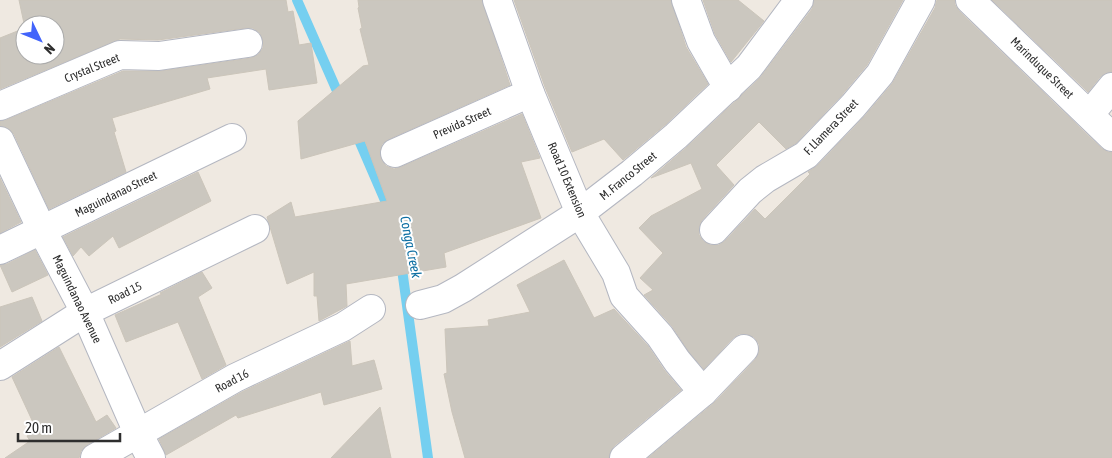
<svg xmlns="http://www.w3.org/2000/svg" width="1112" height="458" font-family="'Asap Condensed',sans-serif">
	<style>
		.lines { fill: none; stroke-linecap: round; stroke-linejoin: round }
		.stream { stroke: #75cff0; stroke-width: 10 }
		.building { fill: #cbc7bf; stroke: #cbc5ba }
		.minor-casing { stroke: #b4b7c1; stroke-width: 30 }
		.minor { stroke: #fff; stroke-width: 28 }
		.labels { text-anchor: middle; stroke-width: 4; stroke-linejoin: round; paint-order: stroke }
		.street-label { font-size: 12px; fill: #2e2e2e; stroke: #fff }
		.water-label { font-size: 14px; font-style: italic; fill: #0d6fa3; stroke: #fff }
	</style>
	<rect width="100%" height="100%" fill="#efe9e1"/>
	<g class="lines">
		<g class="stream">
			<path d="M 297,0 L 341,100"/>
			<path d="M 355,131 L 390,212"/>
			<path d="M 401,262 L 428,458"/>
		</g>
	</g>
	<g class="building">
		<path d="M 19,0 L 286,0 L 288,12 L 293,11 L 299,45 L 311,43 L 317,83 L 269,90 L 266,69 L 207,78 L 210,89 L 112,118 L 116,131 L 114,132 L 126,172 L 49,209 L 14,134 L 8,128 L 0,126 L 0,121 L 6,120 L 123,71 L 161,71 L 251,58 L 258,55 L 263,48 L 263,41 L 260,33 L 253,28 L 246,28 L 158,40 L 120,39 L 0,89 L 0,38 L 25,28 L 25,55 L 55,55 L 55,25 L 25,25 L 25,28 Z"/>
		<path d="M 358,0 L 482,0 L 510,85 L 389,139 L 382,144 L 380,151 L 381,159 L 386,166 L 394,169 L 401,167 L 522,114 L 540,158 L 521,162 L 541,218 L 444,253 L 446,267 L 346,284 L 347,306 L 319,321 L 317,296 L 314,296 L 314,272 L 287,284 L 267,217 L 291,202 L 295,217 L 387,201 L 365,141 L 301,159 L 298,121 L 363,66 L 369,65 L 360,29 L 362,28 L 358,8 L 359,7 Z"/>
		<path d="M 514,0 L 671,0 L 686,47 L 708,84 L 666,124 L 623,160 L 604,139 L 572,152 L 545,87 Z"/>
		<path d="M 703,0 L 738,0 L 764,21 L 731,62 L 715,34 Z"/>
		<path d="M 814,0 L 903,0 L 867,65 L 841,96 L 796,143 L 786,149 L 759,122 L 716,165 L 734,185 L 702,220 L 699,227 L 699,235 L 703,241 L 710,245 L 719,245 L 725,241 L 755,209 L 765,219 L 810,174 L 808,172 L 817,166 L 864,117 L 892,84 L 935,8 L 937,0 L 955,0 L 955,5 L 959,11 L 1101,148 L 1108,152 L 1112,152 L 1112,458 L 648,458 L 714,403 L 755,360 L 759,352 L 759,344 L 754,337 L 747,334 L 739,334 L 733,338 L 704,369 L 689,352 L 672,326 L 644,295 L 653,290 L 640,278 L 663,253 L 639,228 L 651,216 L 702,189 L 691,163 L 651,178 L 687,147 L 760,78 L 812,9 Z"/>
		<path d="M 992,0 L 1112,0 L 1112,72 L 1106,73 L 1100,77 L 1088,92 Z"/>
		<path d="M 198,172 L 211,201 L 119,248 L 113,236 L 89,256 L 81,247 L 73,256 L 63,237 Z"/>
		<path d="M 0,178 L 21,222 L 0,233 Z"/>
		<path d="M 35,250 L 48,275 L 12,292 L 0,265 L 7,264 Z"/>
		<path d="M 564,260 L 594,318 L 614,309 L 648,346 L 664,370 L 681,390 L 614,446 L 610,452 L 609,458 L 465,458 L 452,412 L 444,374 L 447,373 L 445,329 L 489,326 L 488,320 L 530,312 L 517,285 Z"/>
		<path d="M 202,272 L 212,288 L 198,297 L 226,365 L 202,379 L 178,322 L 126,342 L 115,315 L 162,294 L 160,293 Z"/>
		<path d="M 32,297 L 42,321 L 0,347 L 0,307 Z"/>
		<path d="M 350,341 L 352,366 L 374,360 L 382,389 L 324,405 L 321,392 L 238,418 L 236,415 L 166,455 L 159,439 L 242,392 Z"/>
		<path d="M 59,347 L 96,422 L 107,415 L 116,428 L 87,445 L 81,451 L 79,458 L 5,458 L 30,441 L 27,436 L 37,431 L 12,377 Z"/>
		<path d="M 380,407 L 391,458 L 331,458 Z"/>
	</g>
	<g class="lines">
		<g class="minor-casing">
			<g id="minor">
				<path d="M 497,0 L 530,93 L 580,213 L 616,273 L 624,296 L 660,336 L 677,361 L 703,392"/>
				<path d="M 686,0 L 701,41 L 728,88"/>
				<path d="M 970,0 L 1112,137"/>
				<path d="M 0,106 L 120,55 L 159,56 L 248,43"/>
				<path d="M 1090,114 L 1112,87"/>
				<path d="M 0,141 L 42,230 L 85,312 L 138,433 L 151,458"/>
				<path d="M 395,153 L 530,93"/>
				<path d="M 714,230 L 750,191 L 765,179 L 806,155 L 853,106 L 880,74 L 921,0"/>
				<path d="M 0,250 L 232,138"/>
				<path d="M 420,305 L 443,299 L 463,288 L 580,213 L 632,173 L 676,136 L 749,67 L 799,0"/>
				<path d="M 0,366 L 85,312 L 255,229"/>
				<path d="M 95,458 L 235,378 L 343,327 L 371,309"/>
				<path d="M 624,458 L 703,392 L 744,349"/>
			</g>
		</g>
		<use href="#minor" class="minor"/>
	</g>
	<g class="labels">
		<g class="street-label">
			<text transform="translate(92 68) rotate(-22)" y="4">Crystal Street</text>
			<text transform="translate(1042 68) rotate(44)" y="4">Marinduque Street</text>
			<text transform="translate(462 123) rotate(-24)" y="4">Previda Street</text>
			<text transform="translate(831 127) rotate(-46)" y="4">F. Llamera Street</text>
			<text transform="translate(628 176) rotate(-39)" y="4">M. Franco Street</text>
			<text transform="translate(567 180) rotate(67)" y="4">Road 10 Extension</text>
			<text transform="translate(116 194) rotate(-26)" y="4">Maguindanao Street</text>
			<text transform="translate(125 293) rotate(-26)" y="4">Road 15</text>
			<text transform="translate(77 299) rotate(64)" y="4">Maguindanao Avenue</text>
			<text transform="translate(232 381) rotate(-28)" y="4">Road 16</text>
		</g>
		<g class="water-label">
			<text transform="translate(411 247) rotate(79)" y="5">Conga Creek</text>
		</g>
	</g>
	<g transform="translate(40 40) rotate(133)"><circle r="24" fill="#ffffff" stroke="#ababab"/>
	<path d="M0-4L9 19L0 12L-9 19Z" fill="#4264fb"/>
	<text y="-8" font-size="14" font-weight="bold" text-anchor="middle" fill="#2e2e2e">N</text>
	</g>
	<path d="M18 433v8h102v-8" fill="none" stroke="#2e2e2e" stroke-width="2.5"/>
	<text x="25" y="433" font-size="15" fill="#2e2e2e" stroke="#ffffff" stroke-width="4" paint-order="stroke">20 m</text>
</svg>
